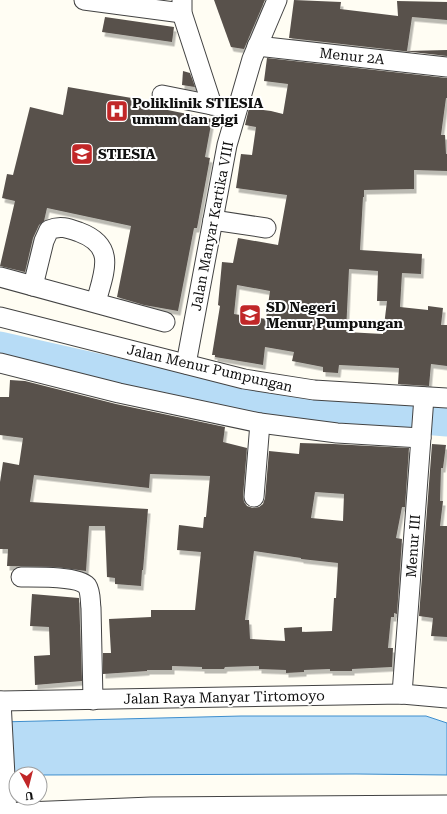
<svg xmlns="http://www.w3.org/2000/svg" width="447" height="814" font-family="'Roboto Serif',serif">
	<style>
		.water { fill: #b7dcf6; stroke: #3e8ecd }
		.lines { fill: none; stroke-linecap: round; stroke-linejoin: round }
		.river { stroke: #b7dcf6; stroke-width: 31 }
		.building { fill: #58514c; fill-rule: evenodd; filter: url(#shadow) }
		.minor-casing { stroke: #434343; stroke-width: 21 }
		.minor { stroke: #fff; stroke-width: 19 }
		.labels { text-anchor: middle; stroke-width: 4; stroke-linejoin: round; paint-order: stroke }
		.street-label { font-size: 14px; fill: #101010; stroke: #fff }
		.poi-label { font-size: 14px; font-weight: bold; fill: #101010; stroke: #fff; text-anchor: start }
	</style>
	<defs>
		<filter id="shadow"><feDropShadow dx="2.5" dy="4.5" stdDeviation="0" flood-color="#0004"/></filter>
	</defs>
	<rect width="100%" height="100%" fill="#fffdf3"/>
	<path class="water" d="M 241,716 L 426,716 L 447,723 L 447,775 L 356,774 L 40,775 L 40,774 L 16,774 L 16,776 L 0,776 L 0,722 Z"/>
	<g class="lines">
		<path class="river" d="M 0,347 L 245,402 L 363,414 L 447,421"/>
	</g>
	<g class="building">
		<path d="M 214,0 L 265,0 L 244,49 L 231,47 Z"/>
		<path d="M 294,0 L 341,2 L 340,9 L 398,16 L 397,1 L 447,2 L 447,20 L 412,17 L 407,51 L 447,50 L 447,56 L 289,38 Z"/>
		<path d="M 105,17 L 174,27 L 172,42 L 102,32 Z"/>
		<path d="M 267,58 L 447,78 L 447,98 L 446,98 L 441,135 L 445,135 L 446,154 L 447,154 L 447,171 L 414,170 L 414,189 L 364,190 L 364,197 L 363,197 L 360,250 L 422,254 L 421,274 L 402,273 L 400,307 L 428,310 L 428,306 L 443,308 L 441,325 L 447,325 L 447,366 L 431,364 L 429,386 L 398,384 L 399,368 L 339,365 L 338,373 L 323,372 L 323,367 L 292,361 L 294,352 L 265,347 L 263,365 L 215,357 L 215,355 L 212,355 L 220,306 L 218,305 L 222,262 L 233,263 L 238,238 L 278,245 L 287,195 L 236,188 L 241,154 L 252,155 L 256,127 L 245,125 L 249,108 L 271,111 L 283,114 L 288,84 L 264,81 ZM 349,269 L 378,271 L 377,301 L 387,301 L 383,334 L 346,332 ZM 237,285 L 270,291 L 266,319 L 234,314 Z"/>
		<path d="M 183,71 L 190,73 L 195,87 L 182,85 Z"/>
		<path d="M 68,87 L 149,101 L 148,106 L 212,119 L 205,157 L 210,158 L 197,228 L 194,228 L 178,311 L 144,305 L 117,297 L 131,226 L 47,208 L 44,221 L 39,225 L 33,238 L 25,272 L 0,266 L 15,201 L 2,198 L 7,174 L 13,175 L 30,107 L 63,115 Z"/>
		<path d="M 10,380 L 25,381 L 116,404 L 225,427 L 223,442 L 247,448 L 243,496 L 244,502 L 247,506 L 253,508 L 259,507 L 263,504 L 265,498 L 269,451 L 299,454 L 300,443 L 333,444 L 409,448 L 405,507 L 402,507 L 396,538 L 402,539 L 397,614 L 394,613 L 394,617 L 391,617 L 388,648 L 393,648 L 392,667 L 352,669 L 352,671 L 330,671 L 330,669 L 304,670 L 304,672 L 286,673 L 286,670 L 259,669 L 259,666 L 225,667 L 224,669 L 202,669 L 202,667 L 172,666 L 172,670 L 147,670 L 147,671 L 103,674 L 103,653 L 111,653 L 109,619 L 151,617 L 151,610 L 195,610 L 201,552 L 177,550 L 179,525 L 203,528 L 204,517 L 206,517 L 210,476 L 150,474 L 149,488 L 34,475 L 30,502 L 148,509 L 143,570 L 142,570 L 141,586 L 115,584 L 115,578 L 107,577 L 105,526 L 89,526 L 86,571 L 56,567 L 7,566 L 8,549 L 0,549 L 0,482 L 3,462 L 19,465 L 23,438 L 0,435 L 0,397 L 9,397 ZM 315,492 L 344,494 L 343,521 L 311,518 ZM 254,551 L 301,558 L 301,559 L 338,563 L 336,598 L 334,598 L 332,631 L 302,632 L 302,627 L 284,628 L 285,641 L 250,639 L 249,620 L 245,620 Z"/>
		<path d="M 432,444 L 446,445 L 443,468 L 441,468 L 440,501 L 443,501 L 440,526 L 447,526 L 447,637 L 431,636 L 433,618 L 419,616 Z"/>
		<path d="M 32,594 L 79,598 L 82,681 L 35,685 L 34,656 L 50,655 L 49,627 L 30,626 Z"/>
	</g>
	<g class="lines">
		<g class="minor-casing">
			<g id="minor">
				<path d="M 84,0 L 182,13"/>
				<path d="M 182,0 L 182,13 L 212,105"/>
				<path d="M 257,46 L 447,67"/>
				<path d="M 162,95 L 222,107"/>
				<path d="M 213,220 L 266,228"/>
				<path d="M 0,277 L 165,322"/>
				<path d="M 33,286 L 44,241 L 49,230 C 60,225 68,228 79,232 C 117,246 104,272 96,302"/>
				<path d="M 0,317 L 244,379 L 314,390 L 447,398"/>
				<path d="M 0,363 L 119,393 L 260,423 L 337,433 L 421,438"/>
				<path d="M 186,364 L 227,145 L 252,59 L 277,0"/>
				<path d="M 254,497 L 260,423"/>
				<path d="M 21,577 C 35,577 78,576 87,586 C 91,592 90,602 91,608 L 93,700"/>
				<path d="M 402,694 L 424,397"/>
				<path d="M 0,701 L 402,694 L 447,698"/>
				<path d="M 1,701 L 7,814"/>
				<path d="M 0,813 L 151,807 L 447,805"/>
			</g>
		</g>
		<use href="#minor" class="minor"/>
	</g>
	<defs>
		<g id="hospital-square" transform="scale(1.15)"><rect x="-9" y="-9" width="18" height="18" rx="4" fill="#c12728" stroke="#fff"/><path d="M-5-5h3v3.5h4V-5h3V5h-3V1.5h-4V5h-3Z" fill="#fff"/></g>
		<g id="university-square" transform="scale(1.15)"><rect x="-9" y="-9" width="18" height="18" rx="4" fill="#c12728" stroke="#fff"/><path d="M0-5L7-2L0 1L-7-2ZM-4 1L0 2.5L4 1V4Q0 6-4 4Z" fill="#fff"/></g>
		<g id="school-square" transform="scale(1.15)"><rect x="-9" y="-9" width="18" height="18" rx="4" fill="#c12728" stroke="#fff"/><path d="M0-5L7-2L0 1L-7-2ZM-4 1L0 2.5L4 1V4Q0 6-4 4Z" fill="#fff"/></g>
	</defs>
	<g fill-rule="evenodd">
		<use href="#hospital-square" x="117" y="111"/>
		<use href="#university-square" x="82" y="154"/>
		<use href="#school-square" x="250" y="315"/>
	</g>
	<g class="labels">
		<g class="street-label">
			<text transform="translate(352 56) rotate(6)" y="5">Menur 2A</text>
			<text transform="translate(212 226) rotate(-79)" y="5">Jalan Manyar Kartika VIII</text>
			<text transform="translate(210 368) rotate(13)" y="5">Jalan Menur Pumpungan</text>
			<text transform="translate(413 546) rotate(-86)" y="5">Menur III</text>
			<text transform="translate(224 697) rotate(-1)" y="5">Jalan Raya Manyar Tirtomoyo</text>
		</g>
		<g class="poi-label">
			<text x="132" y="108">Poliklinik STIESIA<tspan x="132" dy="16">umum dan gigi</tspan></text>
			<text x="98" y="159">STIESIA</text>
			<text x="266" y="312">SD Negeri<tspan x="266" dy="16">Menur Pumpungan</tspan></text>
		</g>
	</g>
	<g transform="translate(28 786) rotate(173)"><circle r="19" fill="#ffffff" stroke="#9f9f9f"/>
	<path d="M0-3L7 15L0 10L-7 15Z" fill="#c12728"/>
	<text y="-6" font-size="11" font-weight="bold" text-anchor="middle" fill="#101010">U</text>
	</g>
</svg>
